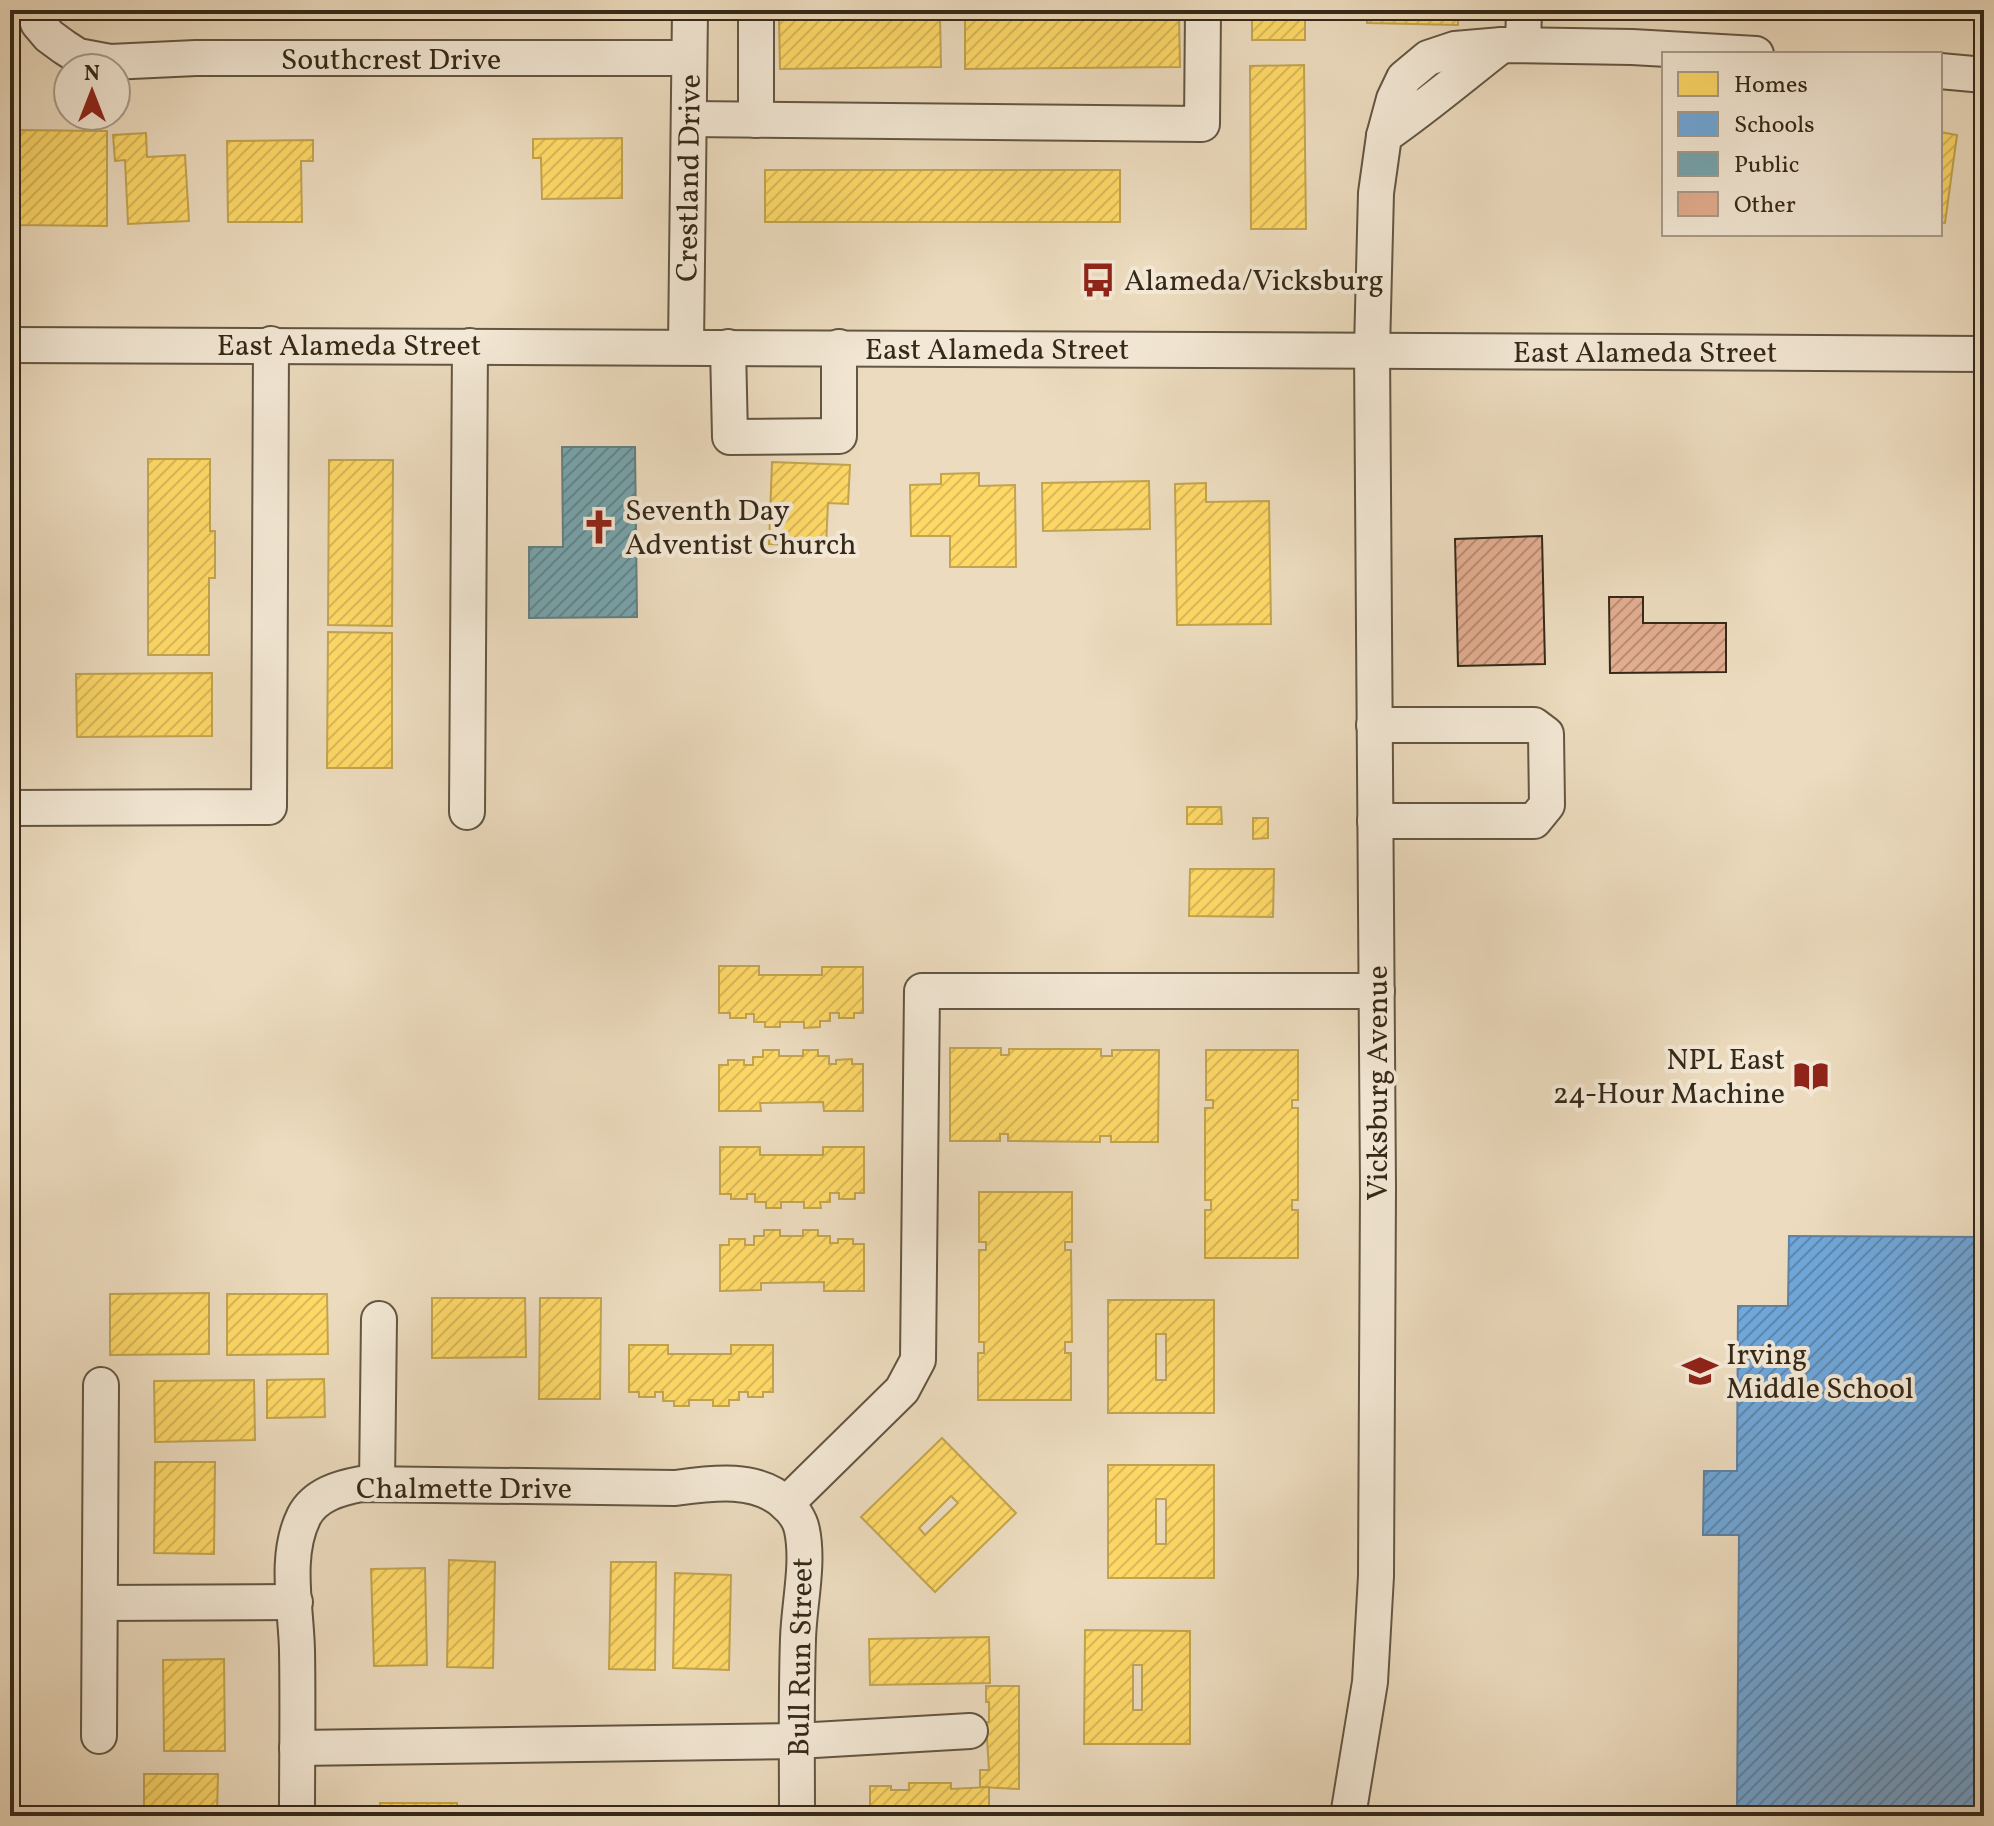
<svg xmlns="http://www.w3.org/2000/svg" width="1994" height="1826" font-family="Vollkorn,serif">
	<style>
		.homes { fill: url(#homes-hatch); stroke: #c2a44f; stroke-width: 2; fill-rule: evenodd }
		.schools { fill: url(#schools-hatch); stroke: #5e82a2; stroke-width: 2 }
		.public { fill: url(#public-hatch); stroke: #628082; stroke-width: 2 }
		.building { fill: url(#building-hatch); stroke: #352919; stroke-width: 2 }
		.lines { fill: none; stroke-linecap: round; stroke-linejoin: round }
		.minor-casing { stroke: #635642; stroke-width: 38 }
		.minor { stroke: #f3e8d5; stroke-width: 34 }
		.labels { text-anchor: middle; stroke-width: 8; stroke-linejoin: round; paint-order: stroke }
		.street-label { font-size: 30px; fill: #352919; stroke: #f3e8d5 }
		.poi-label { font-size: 30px; fill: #352919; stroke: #f3e8d5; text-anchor: start }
	</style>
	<defs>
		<pattern id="homes-hatch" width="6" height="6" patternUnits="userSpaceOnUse" patternTransform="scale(2)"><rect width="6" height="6" fill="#ffd966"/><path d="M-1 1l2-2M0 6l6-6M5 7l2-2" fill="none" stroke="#dbba58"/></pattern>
		<pattern id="schools-hatch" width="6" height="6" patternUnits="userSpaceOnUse" patternTransform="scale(2)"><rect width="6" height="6" fill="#6fa8dc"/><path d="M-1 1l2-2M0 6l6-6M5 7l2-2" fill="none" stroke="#5c89b2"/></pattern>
		<pattern id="public-hatch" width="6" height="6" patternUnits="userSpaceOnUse" patternTransform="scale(2)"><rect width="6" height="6" fill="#76a5af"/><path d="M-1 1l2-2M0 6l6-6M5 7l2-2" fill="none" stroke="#62868e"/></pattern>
		<pattern id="building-hatch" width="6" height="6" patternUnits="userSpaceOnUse" patternTransform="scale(2)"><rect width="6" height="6" fill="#e3ad90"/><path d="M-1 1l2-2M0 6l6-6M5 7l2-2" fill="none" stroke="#b98d75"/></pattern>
	</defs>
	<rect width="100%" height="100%" fill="#ecdbbe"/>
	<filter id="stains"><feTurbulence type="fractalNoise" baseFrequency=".0025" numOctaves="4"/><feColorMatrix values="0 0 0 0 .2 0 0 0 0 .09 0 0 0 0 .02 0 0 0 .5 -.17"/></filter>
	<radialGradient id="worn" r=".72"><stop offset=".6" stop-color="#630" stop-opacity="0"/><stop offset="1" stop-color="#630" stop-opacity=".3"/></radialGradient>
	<g class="homes">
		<rect x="1252" y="10" width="53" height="30"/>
		<path d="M 1367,10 L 1458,10 L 1458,25 L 1367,23 Z"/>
		<path d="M 940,15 L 941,67 L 780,69 L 779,17 Z"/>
		<path d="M 1179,15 L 1180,67 L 965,69 L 965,17 Z"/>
		<path d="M 1304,65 L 1306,229 L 1251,229 L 1250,66 Z"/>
		<path d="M 16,130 L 107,131 L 107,226 L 15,225 Z"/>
		<path d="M 1940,132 L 1957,135 L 1945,223 L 1940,222 Z"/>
		<path d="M 146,133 L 147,157 L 185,155 L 189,221 L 128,224 L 125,160 L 115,161 L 113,135 Z"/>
		<path d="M 622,138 L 622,198 L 542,199 L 541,158 L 533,158 L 533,139 Z"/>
		<path d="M 313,140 L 313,161 L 301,161 L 302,222 L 228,222 L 227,141 Z"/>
		<rect x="765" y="170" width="355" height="52"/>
		<path d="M 148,459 L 210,459 L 210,531 L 215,531 L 215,578 L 209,578 L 209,655 L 148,655 Z"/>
		<path d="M 10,460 L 14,460 L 11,597 L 10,597 Z"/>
		<path d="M 329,460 L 393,460 L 392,626 L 328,625 Z"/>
		<path d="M 772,462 L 850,465 L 848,504 L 828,503 L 826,546 L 769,544 Z"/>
		<path d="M 979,473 L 979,486 L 1015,485 L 1016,567 L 950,567 L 950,536 L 911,536 L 910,485 L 941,484 L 941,474 Z"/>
		<path d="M 1149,481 L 1150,529 L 1043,531 L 1042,483 Z"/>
		<path d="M 1206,483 L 1206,502 L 1269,501 L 1271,624 L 1177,625 L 1175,484 Z"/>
		<path d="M 328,632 L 392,633 L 392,768 L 327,768 Z"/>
		<path d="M 212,673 L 212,736 L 77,737 L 76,674 Z"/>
		<path d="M 1187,807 L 1221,807 L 1222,824 L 1187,824 Z"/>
		<path d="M 1253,818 L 1268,818 L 1268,838 L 1253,839 Z"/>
		<path d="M 1190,869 L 1274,869 L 1273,917 L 1189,916 Z"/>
		<path d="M 719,966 L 759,966 L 759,975 L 822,975 L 822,967 L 863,967 L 863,1013 L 854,1013 L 854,1018 L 839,1018 L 839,1013 L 830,1013 L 830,1021 L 820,1021 L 820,1027 L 804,1028 L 804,1022 L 780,1022 L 780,1027 L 765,1027 L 765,1022 L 754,1022 L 754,1014 L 746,1014 L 746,1018 L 730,1018 L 730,1013 L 719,1013 Z"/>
		<path d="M 950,1048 L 1001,1048 L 1001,1055 L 1009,1055 L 1009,1049 L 1101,1049 L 1101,1056 L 1112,1056 L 1112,1050 L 1159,1050 L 1158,1142 L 1111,1142 L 1111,1136 L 1100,1136 L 1100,1142 L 1008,1141 L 1008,1134 L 1000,1134 L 1000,1141 L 950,1141 Z"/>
		<path d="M 763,1050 L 779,1050 L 779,1056 L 803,1056 L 803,1050 L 818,1050 L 818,1056 L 829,1056 L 829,1064 L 836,1064 L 836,1060 L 852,1059 L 852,1064 L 863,1064 L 863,1111 L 824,1111 L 823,1102 L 760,1103 L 761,1111 L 719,1111 L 719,1065 L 728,1065 L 728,1060 L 744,1060 L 744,1065 L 753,1065 L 753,1057 L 763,1057 Z"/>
		<path d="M 1206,1050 L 1298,1050 L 1298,1100 L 1292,1100 L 1292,1108 L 1298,1108 L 1298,1200 L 1292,1200 L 1292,1210 L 1298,1210 L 1298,1258 L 1205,1258 L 1205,1210 L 1211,1210 L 1211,1200 L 1205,1200 L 1205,1108 L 1213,1108 L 1213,1100 L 1206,1100 Z"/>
		<path d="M 720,1147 L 760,1147 L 760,1155 L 823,1155 L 823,1147 L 864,1147 L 864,1193 L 855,1193 L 855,1199 L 839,1199 L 839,1193 L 830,1193 L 830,1202 L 820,1202 L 821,1208 L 804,1208 L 804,1202 L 781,1202 L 781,1208 L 766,1208 L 766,1202 L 755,1202 L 755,1194 L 747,1194 L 747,1199 L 731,1199 L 731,1194 L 720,1194 Z"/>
		<path d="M 979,1192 L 1072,1192 L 1072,1242 L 1065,1242 L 1065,1250 L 1071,1250 L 1072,1342 L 1065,1342 L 1065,1353 L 1071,1353 L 1071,1400 L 978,1400 L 978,1353 L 984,1353 L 984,1342 L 979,1342 L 979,1250 L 986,1250 L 986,1242 L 979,1242 Z"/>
		<path d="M 764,1230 L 780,1230 L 780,1236 L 803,1236 L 803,1230 L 818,1230 L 818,1236 L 830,1236 L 830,1243 L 838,1243 L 838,1239 L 853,1239 L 853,1244 L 864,1244 L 864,1291 L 824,1291 L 824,1282 L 761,1283 L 761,1290 L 720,1291 L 720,1245 L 729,1245 L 729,1239 L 745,1239 L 745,1245 L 754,1245 L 754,1236 L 764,1236 Z"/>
		<path d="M 209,1293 L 209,1354 L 110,1355 L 110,1294 Z"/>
		<path d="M 227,1294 L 327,1294 L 328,1354 L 227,1355 Z"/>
		<path d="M 432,1298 L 525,1298 L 526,1357 L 432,1358 Z"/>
		<path d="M 540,1298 L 601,1298 L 600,1399 L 539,1399 Z"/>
		<path d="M 1108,1300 L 1214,1300 L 1214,1413 L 1108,1413 ZM 1156,1334 L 1166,1334 L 1166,1380 L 1156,1380 Z"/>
		<path d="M 629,1345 L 668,1345 L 668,1354 L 731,1354 L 731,1345 L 773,1345 L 773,1392 L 763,1392 L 763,1397 L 748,1397 L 748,1392 L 739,1392 L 739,1400 L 729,1400 L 729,1406 L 713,1406 L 713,1400 L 689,1400 L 689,1406 L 674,1406 L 674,1401 L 663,1401 L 663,1392 L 655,1392 L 655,1397 L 639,1397 L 639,1392 L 629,1392 Z"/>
		<path d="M 324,1379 L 325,1417 L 267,1418 L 267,1380 Z"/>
		<path d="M 254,1380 L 255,1440 L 155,1442 L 154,1381 Z"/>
		<path d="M 942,1438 L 1016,1513 L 935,1592 L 861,1517 ZM 951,1496 L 958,1503 L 925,1535 L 919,1528 Z"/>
		<path d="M 155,1462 L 215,1462 L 214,1554 L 154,1553 Z"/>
		<path d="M 1108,1465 L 1214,1465 L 1214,1578 L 1108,1578 ZM 1156,1499 L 1166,1499 L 1166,1544 L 1156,1544 Z"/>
		<path d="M 449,1560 L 495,1562 L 493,1668 L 447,1667 Z"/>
		<path d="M 611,1562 L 656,1562 L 655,1670 L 609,1669 Z"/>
		<path d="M 425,1568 L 427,1665 L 374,1666 L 371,1569 Z"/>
		<path d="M 675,1573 L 731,1575 L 729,1670 L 673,1668 Z"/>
		<path d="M 1085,1630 L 1190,1631 L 1190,1744 L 1084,1744 ZM 1133,1665 L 1142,1665 L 1142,1710 L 1133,1710 Z"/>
		<path d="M 989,1637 L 990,1683 L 870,1685 L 869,1639 Z"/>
		<path d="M 224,1659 L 225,1751 L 164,1751 L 163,1660 Z"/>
		<path d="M 986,1686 L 1019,1686 L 1019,1789 L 980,1787 L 980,1770 L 989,1770 L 986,1722 L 989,1722 L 989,1702 L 986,1702 Z"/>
		<path d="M 144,1774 L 218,1774 L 217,1816 L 144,1816 Z"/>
		<path d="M 909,1783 L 951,1783 L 951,1789 L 989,1787 L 989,1816 L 870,1816 L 870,1786 L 891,1786 L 891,1790 L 909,1790 Z"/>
		<rect x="380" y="1803" width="77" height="13"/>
		<rect x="610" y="1810" width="26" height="6"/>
	</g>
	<path class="schools" d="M 1789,1236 L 1984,1237 L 1984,1816 L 1737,1816 L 1739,1535 L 1703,1535 L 1704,1471 L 1737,1471 L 1738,1306 L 1788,1306 Z"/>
	<path class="public" d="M 562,447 L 635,447 L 637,617 L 529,618 L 529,547 L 563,547 Z"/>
	<g class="building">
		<path d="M 1542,536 L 1545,664 L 1458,666 L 1455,539 Z"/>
		<path d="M 1609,597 L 1643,597 L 1643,623 L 1726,623 L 1726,672 L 1610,673 Z"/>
	</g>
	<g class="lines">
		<g class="minor-casing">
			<g id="minor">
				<path d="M 34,10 L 38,23 L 49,36 L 64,47 L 78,56 L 110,62 L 196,58 L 689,58"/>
				<path d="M 756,10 L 756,120"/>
				<path d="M 1523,45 L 1524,10"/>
				<path d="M 1940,71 L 1984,75"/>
				<path d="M 689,119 L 1202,124 L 1203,10"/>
				<path d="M 1384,136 C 1426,107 1462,76 1502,45"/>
				<path d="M 10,345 C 668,345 1326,350 1984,354"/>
				<path d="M 686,346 L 690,10"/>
				<path d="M 728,347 L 730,437 L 839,436 L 839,347"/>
				<path d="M 1374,725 L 1534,725 L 1546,734 L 1547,805 L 1534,821 L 1375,821"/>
				<path d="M 10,808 L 269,807 L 271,344"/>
				<path d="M 467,812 L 470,346"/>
				<path d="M 377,1483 L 379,1319"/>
				<path d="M 786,1504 L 902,1390 L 918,1360 L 922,991 L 1377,991"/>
				<path d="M 100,1603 L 295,1602"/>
				<path d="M 99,1736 L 101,1385"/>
				<path d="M 297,1748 L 797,1741 L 970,1731"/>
				<path d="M 297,1816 C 297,1761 298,1705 297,1650 C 296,1607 284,1556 304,1516 C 315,1495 339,1488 361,1484 L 675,1488 C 711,1483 757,1476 786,1504 C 793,1510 800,1520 802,1530 C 809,1564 799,1604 798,1639 C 796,1698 797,1757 797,1816"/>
				<path d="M 1348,1816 L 1370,1682 L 1376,1576 L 1378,1188 L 1372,349 L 1376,193 L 1384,136 L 1394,99 L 1404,78 L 1428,58 L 1455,49 L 1502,45 L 1632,47 L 1756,54"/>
			</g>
		</g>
		<use href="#minor" class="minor"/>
	</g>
	<defs>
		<g id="bus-bare" transform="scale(2.76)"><path d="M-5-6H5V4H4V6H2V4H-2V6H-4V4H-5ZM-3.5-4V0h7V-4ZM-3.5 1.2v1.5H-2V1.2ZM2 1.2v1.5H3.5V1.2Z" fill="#8f2418" stroke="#f3e8d5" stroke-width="2.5" paint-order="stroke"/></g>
		<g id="church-bare" transform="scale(2.76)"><path d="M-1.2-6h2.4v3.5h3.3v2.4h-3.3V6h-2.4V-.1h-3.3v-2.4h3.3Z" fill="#8f2418" stroke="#f3e8d5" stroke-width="2.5" paint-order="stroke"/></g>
		<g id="library-bare" transform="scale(2.76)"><path d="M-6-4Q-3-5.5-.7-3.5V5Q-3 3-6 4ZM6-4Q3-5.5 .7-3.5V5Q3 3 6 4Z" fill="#8f2418" stroke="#f3e8d5" stroke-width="2.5" paint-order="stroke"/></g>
		<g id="school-bare" transform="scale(2.76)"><path d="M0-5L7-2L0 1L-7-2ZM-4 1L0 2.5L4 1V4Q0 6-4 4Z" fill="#8f2418" stroke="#f3e8d5" stroke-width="2.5" paint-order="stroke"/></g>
	</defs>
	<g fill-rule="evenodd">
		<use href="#bus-bare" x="1098" y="280"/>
		<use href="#church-bare" x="599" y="527"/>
		<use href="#library-bare" x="1811" y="1076"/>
		<use href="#school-bare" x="1700" y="1371"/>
	</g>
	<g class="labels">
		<g class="street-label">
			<text x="391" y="69">Southcrest Drive</text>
			<text transform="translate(688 178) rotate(-89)" y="10">Crestland Drive</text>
			<text x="349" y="355">East Alameda Street</text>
			<text x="997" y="359">East Alameda Street</text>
			<text x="1645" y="362">East Alameda Street</text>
			<text transform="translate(1377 1083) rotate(-90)" y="10">Vicksburg Avenue</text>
			<text x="464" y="1498">Chalmette Drive</text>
			<text transform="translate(800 1657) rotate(-89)" y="10">Bull Run Street</text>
		</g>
		<g class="poi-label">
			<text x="1124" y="290">Alameda/Vicksburg</text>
			<text x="625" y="520">Seventh Day<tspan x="625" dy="34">Adventist Church</tspan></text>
			<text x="1785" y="1069" text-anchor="end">NPL East<tspan x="1785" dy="34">24-Hour Machine</tspan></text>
			<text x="1726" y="1364">Irving<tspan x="1726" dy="34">Middle School</tspan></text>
		</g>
	</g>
	<rect width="1994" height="1826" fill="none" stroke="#ecdbbe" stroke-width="40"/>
	<rect x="12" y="12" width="1970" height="1802" fill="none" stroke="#352919" stroke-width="4"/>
	<rect x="20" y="20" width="1954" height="1786" fill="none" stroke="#352919" stroke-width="2"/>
	<rect x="1662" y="52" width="280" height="184" fill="#f3e8d5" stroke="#a79c8a" stroke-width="2"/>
	<rect x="1678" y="72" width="40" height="24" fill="#ffd966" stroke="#a79c8a" stroke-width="2"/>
	<text x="1734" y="92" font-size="24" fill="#352919">Homes</text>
	<rect x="1678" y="112" width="40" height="24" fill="#6fa8dc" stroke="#a79c8a" stroke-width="2"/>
	<text x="1734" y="132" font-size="24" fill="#352919">Schools</text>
	<rect x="1678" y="152" width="40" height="24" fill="#76a5af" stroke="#a79c8a" stroke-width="2"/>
	<text x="1734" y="172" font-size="24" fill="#352919">Public</text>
	<rect x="1678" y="192" width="40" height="24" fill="#e3ad90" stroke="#a79c8a" stroke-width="2"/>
	<text x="1734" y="212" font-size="24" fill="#352919">Other</text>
	<g transform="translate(92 92)"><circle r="38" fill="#f3e8d5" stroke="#a79c8a" stroke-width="2"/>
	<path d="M0-6L14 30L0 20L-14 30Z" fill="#8f2418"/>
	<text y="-12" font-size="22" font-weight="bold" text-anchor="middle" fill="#352919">N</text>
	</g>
	<rect width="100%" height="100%" filter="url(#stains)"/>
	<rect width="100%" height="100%" fill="url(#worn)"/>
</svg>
